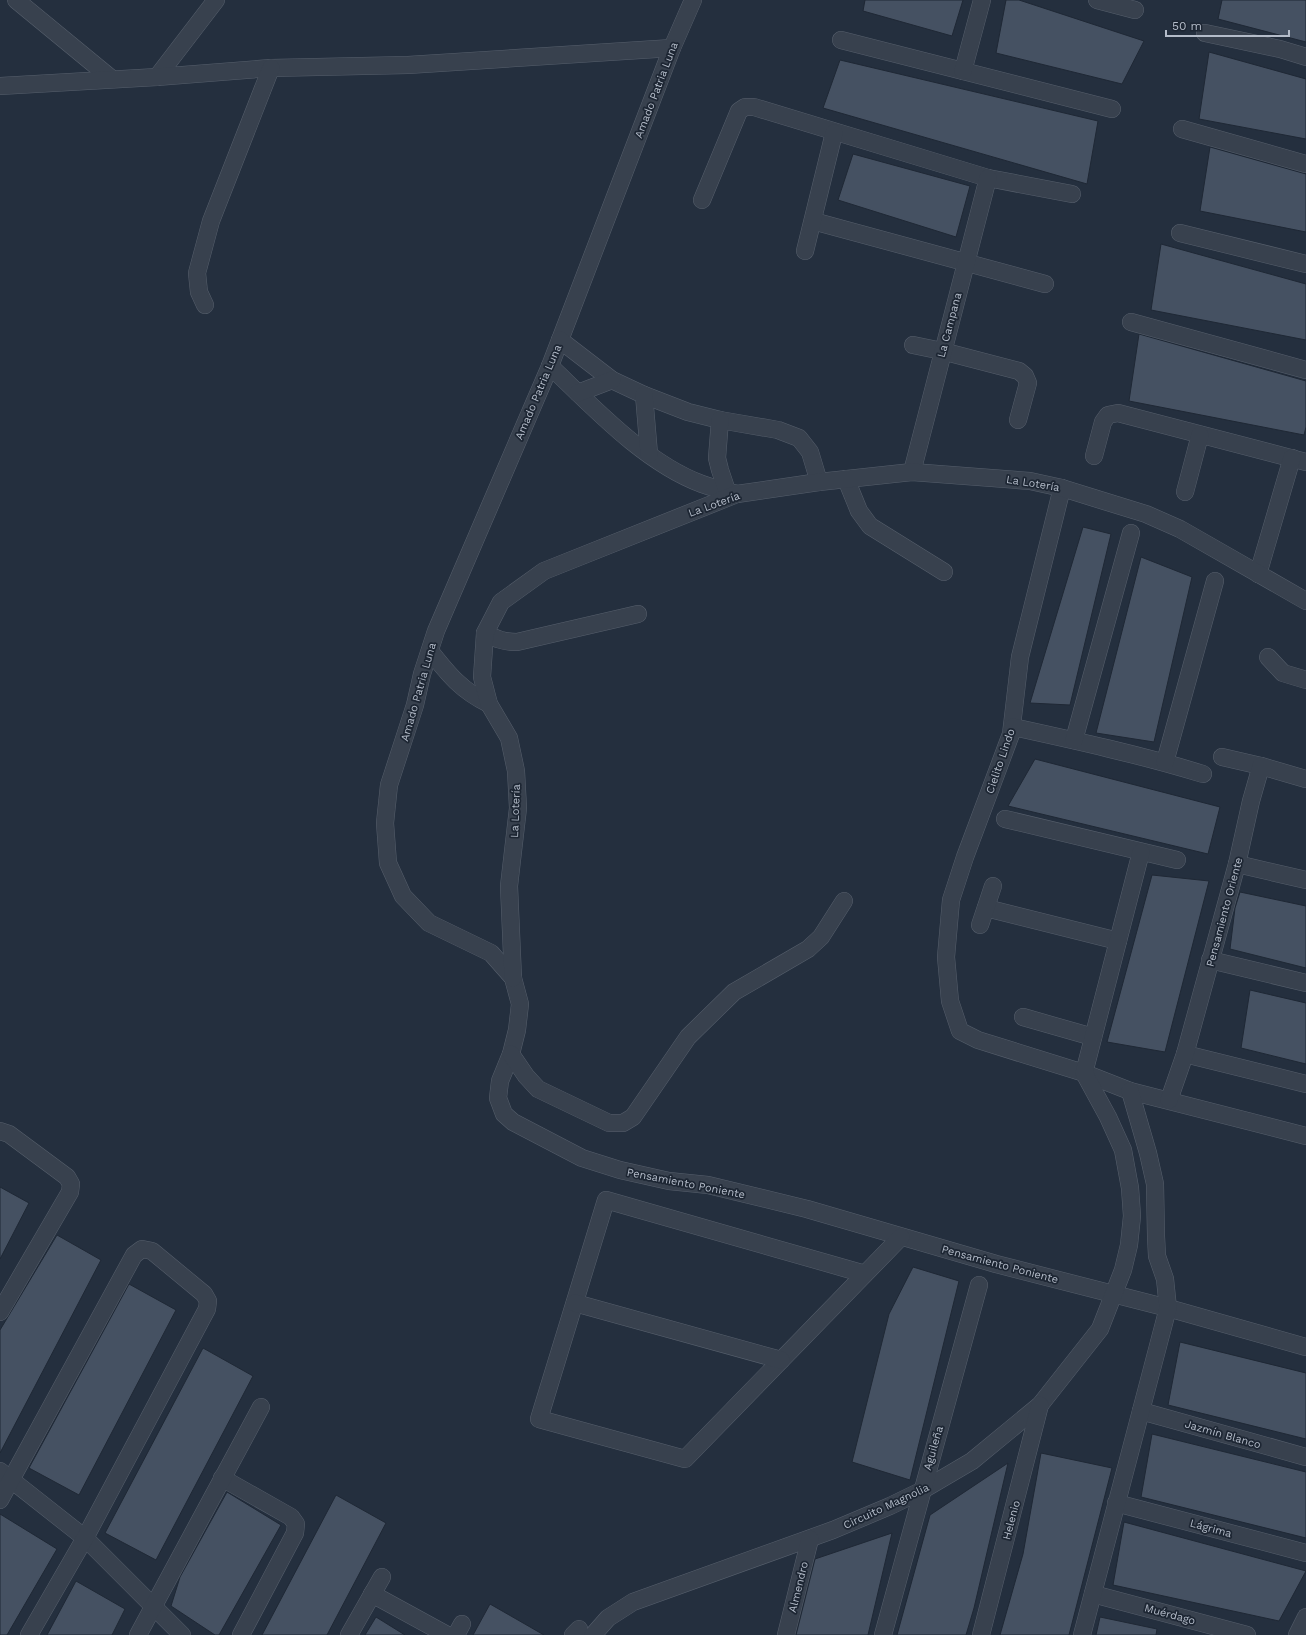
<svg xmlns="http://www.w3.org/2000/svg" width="1306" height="1635" font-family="'Work Sans',sans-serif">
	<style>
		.building { fill: #455162; stroke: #1f2835 }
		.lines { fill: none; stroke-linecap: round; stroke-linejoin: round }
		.minor-casing { stroke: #565f6c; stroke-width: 18 }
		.minor { stroke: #38414e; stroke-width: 17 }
		.labels { text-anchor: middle; stroke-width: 3.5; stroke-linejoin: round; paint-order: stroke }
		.street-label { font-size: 11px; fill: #b4bcc9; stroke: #1d2633 }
	</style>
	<rect width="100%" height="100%" fill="#242f3e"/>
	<g class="building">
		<path d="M 865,0 L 963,0 L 952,36 L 863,11 Z"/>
		<path d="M 1006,0 L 1019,0 L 1144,41 L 1122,84 L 996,53 Z"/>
		<path d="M 1222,0 L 1306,0 L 1306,42 L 1218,19 Z"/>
		<path d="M 1209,52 L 1306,79 L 1306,139 L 1199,119 Z"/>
		<path d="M 840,60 L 1098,121 L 1087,184 L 823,108 Z"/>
		<path d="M 1210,147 L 1306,174 L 1306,232 L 1200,211 Z"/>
		<path d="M 853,154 L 970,186 L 956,237 L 838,200 Z"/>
		<path d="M 1161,244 L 1306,284 L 1306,340 L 1151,310 Z"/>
		<path d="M 1139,334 L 1306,381 L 1306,427 L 1304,435 L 1129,401 Z"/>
		<path d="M 1083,527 L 1111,534 L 1070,705 L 1030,703 Z"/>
		<path d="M 1141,557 L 1192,577 L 1154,742 L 1096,733 Z"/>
		<path d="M 1035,759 L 1220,807 L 1208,854 L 1008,806 Z"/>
		<path d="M 1152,875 L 1209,881 L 1165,1052 L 1107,1042 Z"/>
		<path d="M 1240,892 L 1306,906 L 1306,968 L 1230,949 L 1235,908 Z"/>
		<path d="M 1250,990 L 1306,1003 L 1306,1064 L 1241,1048 Z"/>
		<path d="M 0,1187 L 29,1203 L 0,1259 Z"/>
		<path d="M 57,1235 L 101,1260 L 0,1453 L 0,1330 Z"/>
		<path d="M 913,1267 L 959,1281 L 910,1480 L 852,1462 L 889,1314 Z"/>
		<path d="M 129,1284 L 176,1310 L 79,1495 L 29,1468 Z"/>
		<path d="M 1180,1342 L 1306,1373 L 1306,1439 L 1168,1405 Z"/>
		<path d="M 203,1348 L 253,1376 L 156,1560 L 105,1533 Z"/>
		<path d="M 1152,1434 L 1306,1472 L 1306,1538 L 1141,1497 Z"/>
		<path d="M 1041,1453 L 1112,1468 L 1069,1635 L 1000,1635 L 1023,1554 Z"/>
		<path d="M 1008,1463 L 974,1608 L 966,1635 L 897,1635 L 930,1515 Z"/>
		<path d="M 227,1492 L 281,1525 L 219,1635 L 215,1635 L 171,1606 L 180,1577 Z"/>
		<path d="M 336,1495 L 386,1523 L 327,1635 L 262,1635 Z"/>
		<path d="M 0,1514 L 57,1549 L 7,1635 L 0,1635 Z"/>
		<path d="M 1124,1522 L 1306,1571 L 1279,1621 L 1113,1585 Z"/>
		<path d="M 892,1533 L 868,1635 L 796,1635 L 815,1559 Z"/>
		<path d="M 76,1581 L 125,1609 L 112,1635 L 47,1635 Z"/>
		<path d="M 490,1604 L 544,1635 L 473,1635 Z"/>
		<path d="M 376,1617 L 405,1635 L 365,1635 Z"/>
		<path d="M 1100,1617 L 1157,1629 L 1156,1635 L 1096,1635 Z"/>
	</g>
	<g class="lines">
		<g class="minor-casing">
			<g id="minor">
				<path d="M 16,0 L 112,79"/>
				<path d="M 693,0 L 672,48 L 550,366 L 436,631 L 422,674 L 415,705 L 389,785 L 385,823 L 388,863 L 403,896 L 429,923 L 491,953 L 513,978 L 520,1004 L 517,1030 L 511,1054 L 500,1081 L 498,1098 L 504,1114 L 513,1122 L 582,1158 L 620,1170 L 669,1181 L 708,1185 L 807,1209 L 996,1264 L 1168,1308 L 1306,1347"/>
				<path d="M 1097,0 L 1135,10"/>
				<path d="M 1205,33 L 1280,49 L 1306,57"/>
				<path d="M 841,40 L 1112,109"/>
				<path d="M 963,71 L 982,0"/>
				<path d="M 157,77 L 216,0"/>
				<path d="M 0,86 L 157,77 L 271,68 L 408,65 L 672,48"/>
				<path d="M 1182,129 L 1306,164"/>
				<path d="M 702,200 L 739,111 L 745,107 L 754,107 L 988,178 L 1072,194"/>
				<path d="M 813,221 L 1045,284"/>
				<path d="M 1180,233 L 1306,264"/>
				<path d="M 805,251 L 834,133"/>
				<path d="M 205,305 L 199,292 L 197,273 L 211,221 L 271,68"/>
				<path d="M 1131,322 L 1306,370"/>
				<path d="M 560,340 L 612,380 L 644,395 L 688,412 L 720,420 L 778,430 L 799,438 L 810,452 L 819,482"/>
				<path d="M 913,345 L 942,351 L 1019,371 L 1025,376 L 1028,383 L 1018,420"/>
				<path d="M 550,366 C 593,407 645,463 702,484 C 713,488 725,491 737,494"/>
				<path d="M 578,393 L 612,380"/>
				<path d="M 644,395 L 649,454"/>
				<path d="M 720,420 L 717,458 L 720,470 L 727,491"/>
				<path d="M 1094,456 L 1103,422 L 1108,415 L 1118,413 L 1306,462"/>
				<path d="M 912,472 L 988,178"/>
				<path d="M 846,479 L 859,511 L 870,526 L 944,572"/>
				<path d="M 1062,488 L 1020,657 L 1011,734 L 965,857 L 951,900 L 946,957 L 950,1001 L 960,1031 L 978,1040 L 1084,1073 L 1130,1091 L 1306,1136"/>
				<path d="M 1185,492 L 1200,435"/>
				<path d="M 1258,574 L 1292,458"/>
				<path d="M 485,633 C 496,639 504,642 517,642 L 638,614"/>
				<path d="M 430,651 C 449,675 461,690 489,704"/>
				<path d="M 1268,657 L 1283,673 L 1306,680"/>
				<path d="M 1013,727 C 1077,741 1141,755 1203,774"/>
				<path d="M 1074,740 L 1131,533"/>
				<path d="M 1222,757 L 1261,766"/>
				<path d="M 1165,762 L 1215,581"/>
				<path d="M 1005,819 L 1177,860"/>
				<path d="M 1237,864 L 1306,880"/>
				<path d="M 986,908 L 1118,941"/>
				<path d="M 980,925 L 993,886"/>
				<path d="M 1210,960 L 1306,983"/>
				<path d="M 513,978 L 509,886 L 518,808 L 516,771 L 509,738 L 489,704 L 482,677 L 485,633 L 501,602 L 544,571 L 737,494 L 819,482 L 912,472 L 1030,481 L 1062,488 L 1146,514 L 1180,529 L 1306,601"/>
				<path d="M 1023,1017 L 1093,1037"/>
				<path d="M 511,1054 L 526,1076 L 538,1089 L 609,1123 L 623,1123 L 633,1117 L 688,1037 L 734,992 L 808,949 L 821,937 L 844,901"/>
				<path d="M 1185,1054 L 1306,1084"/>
				<path d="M 1169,1100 L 1185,1054 L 1237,864 L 1251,801 L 1261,766 L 1306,779"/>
				<path d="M 0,1131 L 9,1134 L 67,1177 L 71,1184 L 70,1192 L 0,1312"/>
				<path d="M 865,1274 L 606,1200 L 539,1419 L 685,1459 L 901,1237"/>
				<path d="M 575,1303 L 781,1360"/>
				<path d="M 1141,1411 L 1306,1457"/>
				<path d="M 0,1471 L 85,1538 L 182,1635"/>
				<path d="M 222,1478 L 291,1517 L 296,1524 L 295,1533 L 241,1635"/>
				<path d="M 0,1500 L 134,1255 L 142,1249 L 152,1251 L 204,1294 L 208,1301 L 207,1309 L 85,1538 L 29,1635"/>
				<path d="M 1116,1503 L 1306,1553"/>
				<path d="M 372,1594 L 447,1635"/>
				<path d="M 1093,1594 L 1247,1635"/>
				<path d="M 138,1635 L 261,1407"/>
				<path d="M 349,1635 L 382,1577"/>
				<path d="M 456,1635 L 462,1624"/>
				<path d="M 573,1635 L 579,1629"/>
				<path d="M 593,1635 L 608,1618 L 633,1602 L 833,1530 L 890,1506 L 921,1491 L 972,1461 L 1040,1405 L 1100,1329 L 1123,1270 L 1129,1245 L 1132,1216 L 1130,1188 L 1123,1150 L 1108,1117 L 1084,1073 L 1141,852"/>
				<path d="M 786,1635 L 810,1539"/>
				<path d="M 883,1635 L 979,1285"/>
				<path d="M 981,1635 L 1040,1405"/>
				<path d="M 1082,1635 L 1168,1308 L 1165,1279 L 1157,1256 L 1156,1236 L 1155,1184 L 1148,1153 L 1130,1091"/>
				<path d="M 1297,1635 L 1306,1617"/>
			</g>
		</g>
		<use href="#minor" class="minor"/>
	</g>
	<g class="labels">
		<g class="street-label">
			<text transform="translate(656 90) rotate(-69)" y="4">Amado Patria Luna</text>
			<text transform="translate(949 325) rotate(-75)" y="4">La Campana</text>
			<text transform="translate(538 392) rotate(-67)" y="4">Amado Patria Luna</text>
			<text transform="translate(1033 483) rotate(9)" y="4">La Lotería</text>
			<text transform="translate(714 504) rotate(-20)" y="4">La Lotería</text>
			<text transform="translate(418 692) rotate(-74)" y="4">Amado Patria Luna</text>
			<text transform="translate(1000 761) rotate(-71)" y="4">Cielito Lindo</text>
			<text transform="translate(515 811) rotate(-88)" y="4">La Lotería</text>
			<text transform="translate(1224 912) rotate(-75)" y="4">Pensamiento Oriente</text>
			<text transform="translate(686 1183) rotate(11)" y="4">Pensamiento Poniente</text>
			<text transform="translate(1000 1264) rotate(15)" y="4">Pensamiento Poniente</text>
			<text transform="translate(1223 1434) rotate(16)" y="4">Jazmín Blanco</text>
			<text transform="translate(933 1448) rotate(-74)" y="4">Aguileña</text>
			<text transform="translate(886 1506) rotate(-25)" y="4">Circuito Magnolia</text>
			<text transform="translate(1011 1520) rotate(-75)" y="4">Helenio</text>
			<text transform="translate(1211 1528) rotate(15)" y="4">Lágrima</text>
			<text transform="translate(798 1587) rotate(-76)" y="4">Almendro</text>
			<text transform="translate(1170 1614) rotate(15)" y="4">Muérdago</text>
		</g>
	</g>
	<path d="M1166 30v6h123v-6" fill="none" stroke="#b4bcc9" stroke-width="2"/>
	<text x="1172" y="30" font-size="12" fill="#b4bcc9" stroke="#1d2633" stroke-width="3" paint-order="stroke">50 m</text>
</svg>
